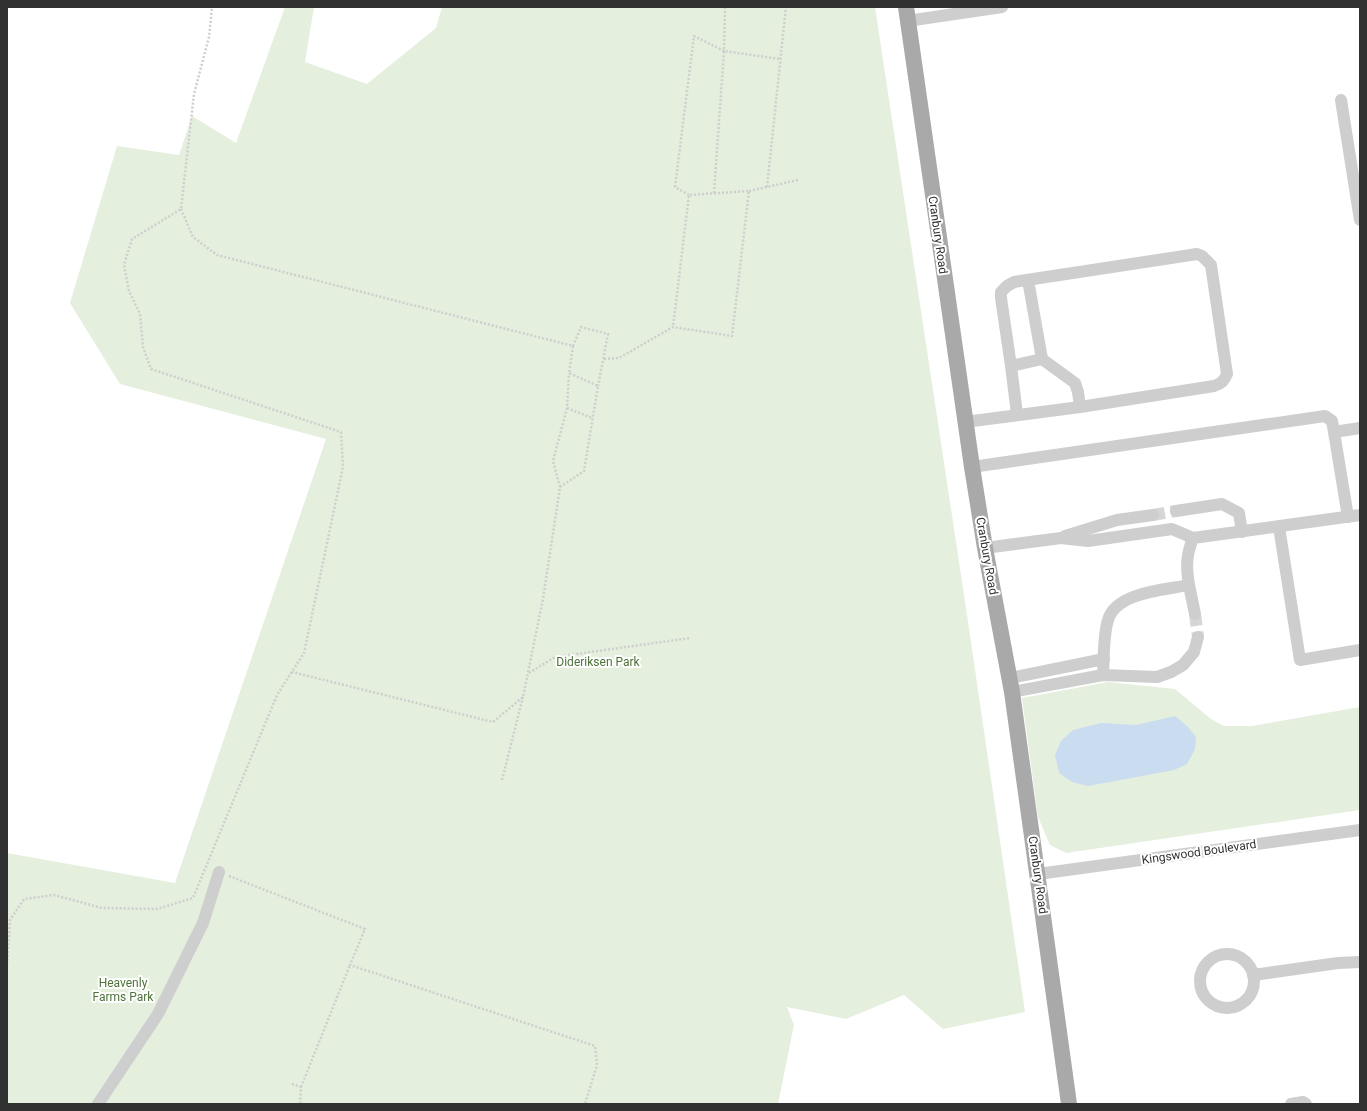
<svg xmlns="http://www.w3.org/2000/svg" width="1367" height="1111" font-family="Roboto,sans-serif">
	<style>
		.green { fill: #e5efde }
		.water { fill: #c9dcf0 }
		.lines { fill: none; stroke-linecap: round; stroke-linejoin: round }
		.minor-tunnel { stroke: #d6d6d6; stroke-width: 12; stroke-dasharray: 12 6; stroke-linecap: butt }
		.path { stroke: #cecece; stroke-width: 2.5; stroke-dasharray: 2 2; stroke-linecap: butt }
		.minor { stroke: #cecece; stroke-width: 12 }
		.major { stroke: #a9a9a9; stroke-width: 16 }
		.labels { text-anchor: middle; stroke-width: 4; stroke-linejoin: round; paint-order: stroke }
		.street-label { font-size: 12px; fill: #313131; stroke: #fff }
		.park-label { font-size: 12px; fill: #4d7239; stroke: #fff }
	</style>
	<rect width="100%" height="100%" fill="#fff"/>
	<g class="green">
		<path d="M 285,7 L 314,7 L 305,62 L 367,84 L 436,28 L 442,7 L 875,7 L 966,608 L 1025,1012 L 943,1029 L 904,995 L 846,1019 L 787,1007 L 794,1025 L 778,1104 L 7,1104 L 7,853 L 175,883 L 326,439 L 120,384 L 70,303 L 117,146 L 179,155 L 192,116 L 236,143 Z"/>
		<path d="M 1108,682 L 1175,689 L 1211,719 L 1224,726 L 1252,726 L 1360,707 L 1360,810 L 1066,853 L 1050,845 L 1038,817 L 1022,698 Z"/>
	</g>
	<path class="water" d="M 1175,716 L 1188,727 L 1196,737 L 1195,749 L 1187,764 L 1174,770 L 1088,786 L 1072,782 L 1059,773 L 1055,755 L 1061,741 L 1073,730 L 1101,723 L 1136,725 Z"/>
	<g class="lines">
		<g class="minor-tunnel">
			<path d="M 1153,515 L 1176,511"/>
			<path d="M 1195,614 L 1198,637"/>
		</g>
		<g class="path">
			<path d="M 767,187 L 786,7"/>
			<path d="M 749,191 L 798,180"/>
			<path d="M 714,193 L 724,51 L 780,59"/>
			<path d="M 689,195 L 675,187 L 694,36 L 724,51 L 725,7"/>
			<path d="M 181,209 L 193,237 L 217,255 L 573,346 L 569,373 L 598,386 L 584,471 L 560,487 L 543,599 L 523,697 L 493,722 L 292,672"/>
			<path d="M 573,346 L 581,327 L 608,334 L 598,386"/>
			<path d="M 604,359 L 619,358 L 673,327 L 732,336 L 749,191 L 689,195 L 673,327"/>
			<path d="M 567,408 L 592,418"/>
			<path d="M 560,487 L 553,461 L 567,408 L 569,373"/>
			<path d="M 529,673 L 555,657 L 690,638"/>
			<path d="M 502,780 L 523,697"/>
			<path d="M 229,876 L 365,929 L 350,965 L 595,1046 L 597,1065 L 585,1104"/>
			<path d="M 7,965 L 10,920 L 24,899 L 54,895 L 102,908 L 157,909 L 193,898 L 277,695 L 304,653 L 343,467 L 341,432 L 151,369 L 143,347 L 140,314 L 129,291 L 124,265 L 132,239 L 181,209 L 194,94 L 209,37 L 212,7"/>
			<path d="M 292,1084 L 301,1087 L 300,1104"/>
			<path d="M 301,1087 L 350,965"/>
		</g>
		<g class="minor">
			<path d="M 907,21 L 1002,7"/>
			<path d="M 1341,100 L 1360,220"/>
			<path d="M 1042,359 L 1075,383 L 1078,392 L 1080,407"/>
			<path d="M 1011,366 L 1042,359 L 1028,280"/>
			<path d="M 965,422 L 1080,407 L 1214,386 C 1221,384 1224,381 1227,374 L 1211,265 L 1202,256 L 1197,254 L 1014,282 L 1007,286 L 1001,292 L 1001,298 L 1011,366 L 1017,414"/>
			<path d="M 972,467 L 1325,416 L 1332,421 L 1334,432"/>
			<path d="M 1176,511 L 1222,504 L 1239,513 L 1242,532"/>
			<path d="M 1348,517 L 1334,432 L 1360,428"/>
			<path d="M 1279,527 L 1300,660 L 1360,650"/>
			<path d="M 1065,536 L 1117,520 L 1153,515"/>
			<path d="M 985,548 L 1061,538 L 1088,541 L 1172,529 L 1193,538"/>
			<path d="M 1189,585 C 1186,567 1186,556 1193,538 L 1360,515"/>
			<path d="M 1103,675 C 1104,657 1103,637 1108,620 C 1116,592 1165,590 1189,585 L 1195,614"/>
			<path d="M 1010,678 L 1104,659"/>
			<path d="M 1012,692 L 1103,675 L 1157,677 L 1171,672 L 1183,665 L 1194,652 L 1198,637"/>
			<path d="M 1038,874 L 1360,830"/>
			<circle cx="1227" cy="981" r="27"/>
			<path d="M 1253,975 L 1338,963 L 1360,962"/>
			<path d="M 98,1104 L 158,1014 L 203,923 L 219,872"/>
			<path d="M 1291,1104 L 1303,1102 L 1306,1104"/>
		</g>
		<path class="major" d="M 906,7 L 972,467 L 985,548 L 1012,692 L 1069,1104"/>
	</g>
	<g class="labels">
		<g class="street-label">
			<text transform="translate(938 235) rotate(82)" y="4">Cranbury Road</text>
			<text transform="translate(987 556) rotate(80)" y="4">Cranbury Road</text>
			<text transform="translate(1199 852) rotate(-8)" y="4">Kingswood Boulevard</text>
			<text transform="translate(1038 875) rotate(82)" y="4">Cranbury Road</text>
		</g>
		<g class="park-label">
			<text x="598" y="666">Dideriksen Park</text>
			<text x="123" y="987">Heavenly<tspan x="123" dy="14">Farms Park</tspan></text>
		</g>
	</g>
	<rect width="1367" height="1111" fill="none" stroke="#313131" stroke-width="16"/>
</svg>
